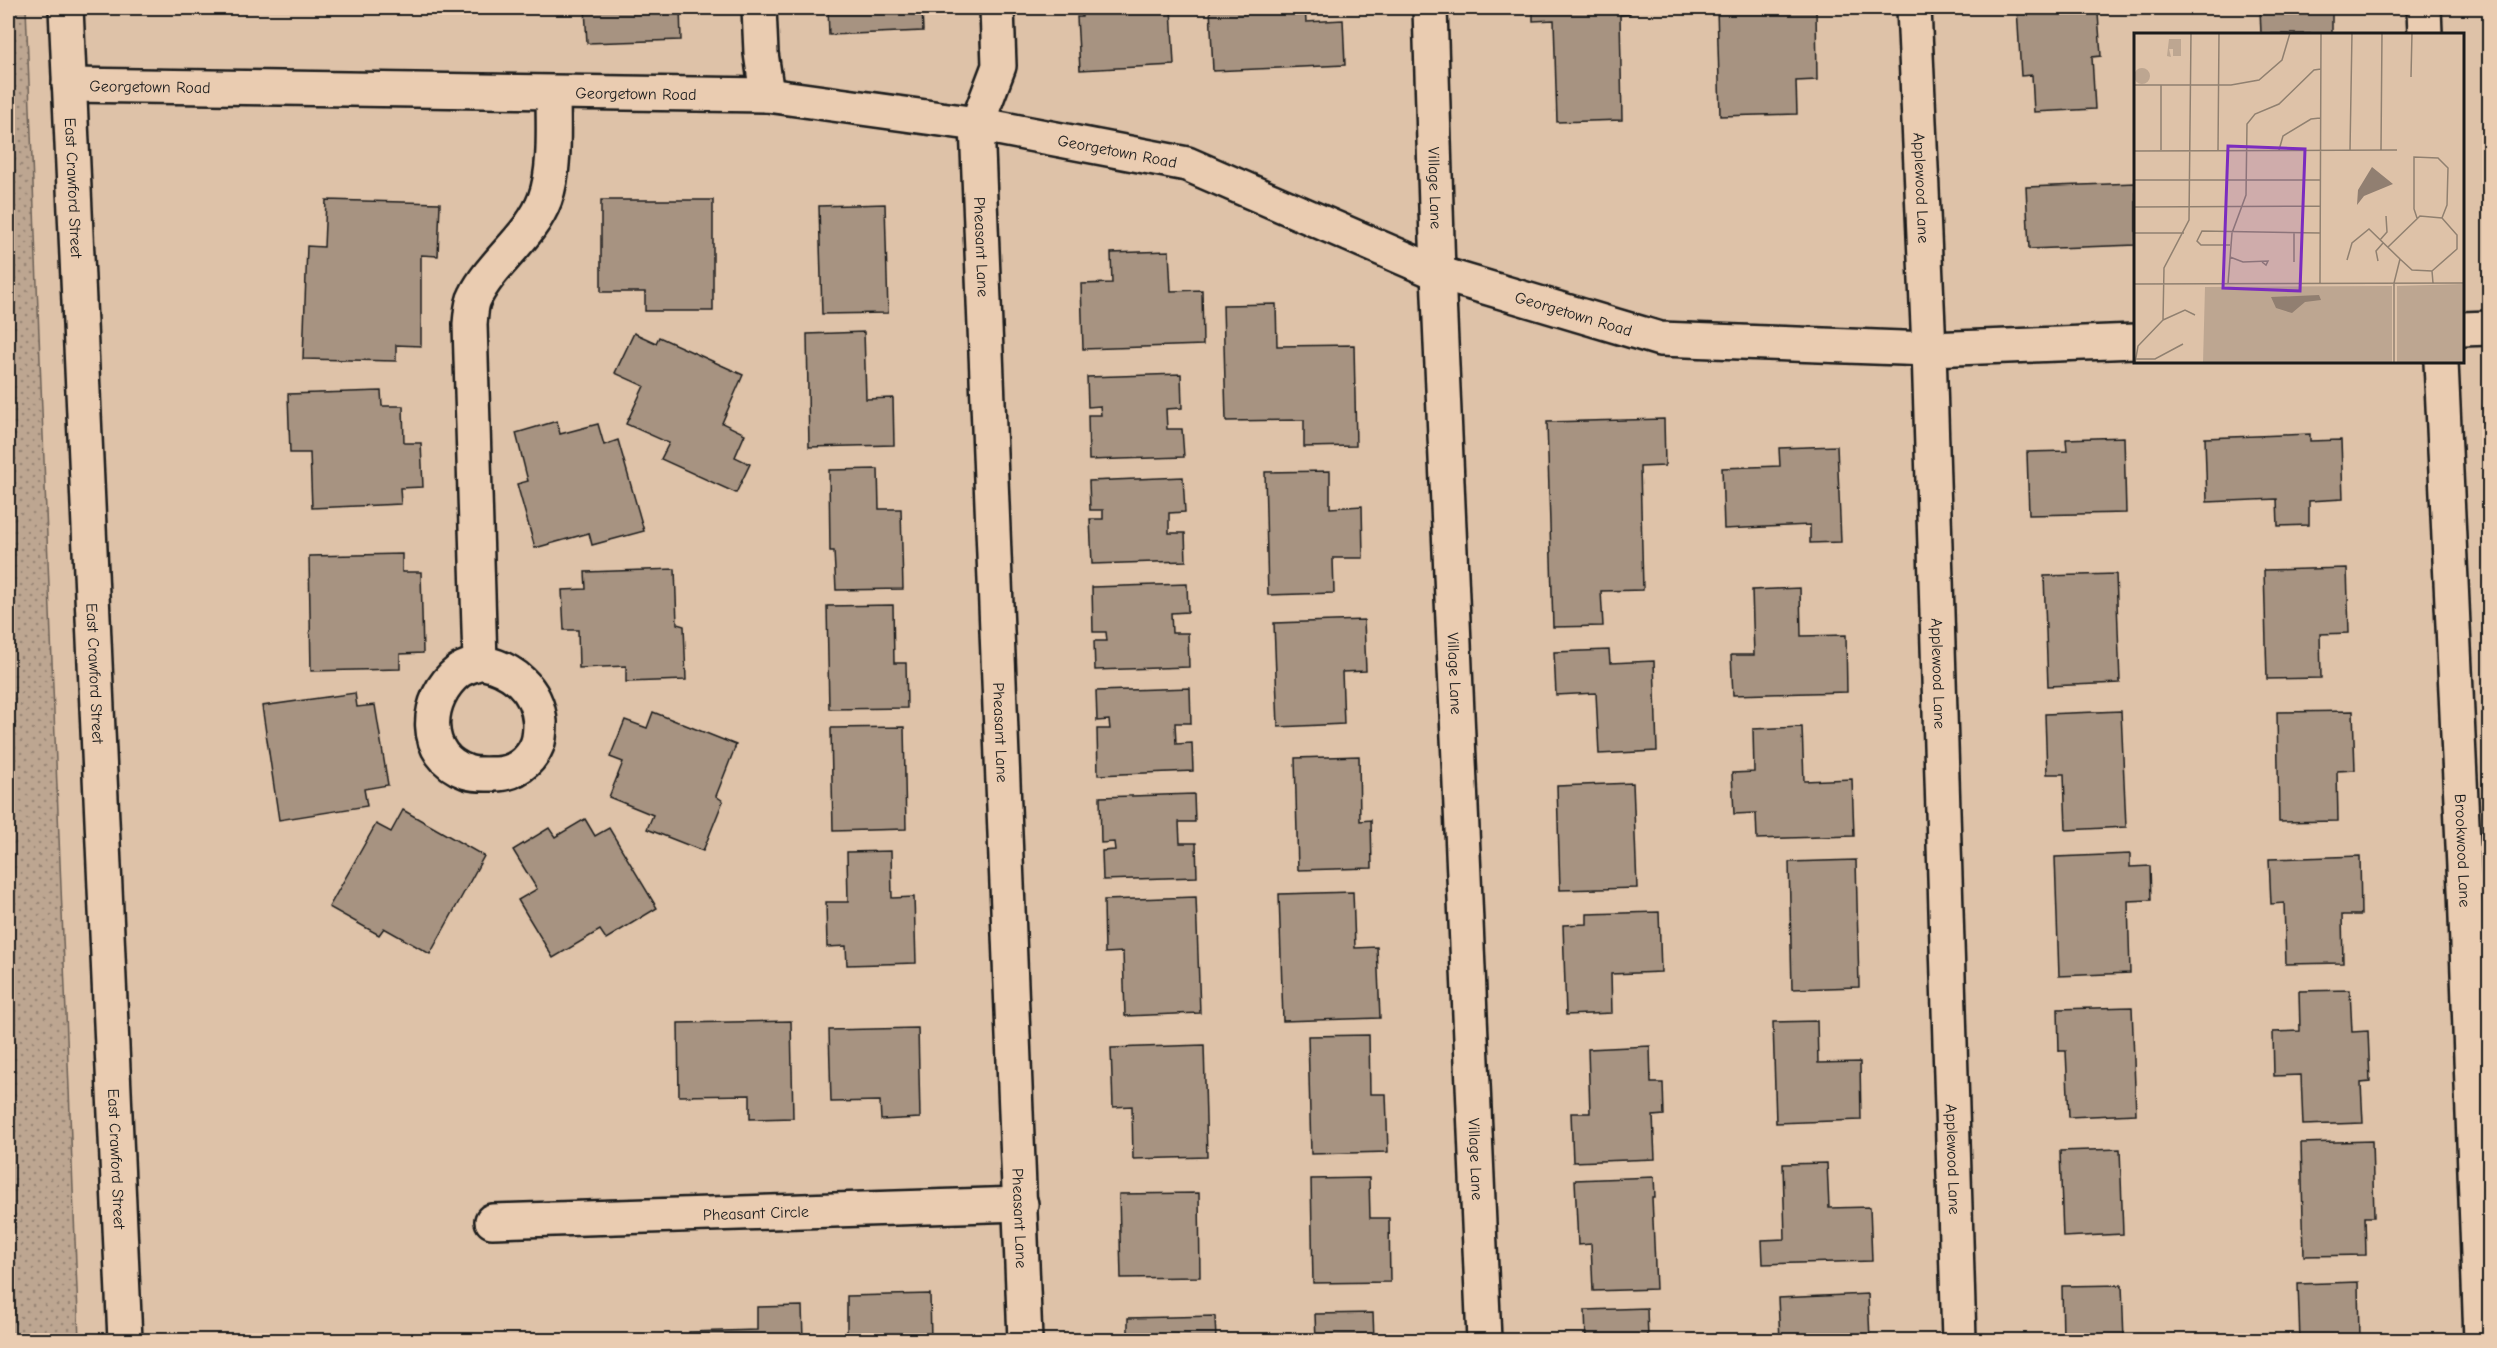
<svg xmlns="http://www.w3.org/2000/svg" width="2497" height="1348" font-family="'Comic Neue',sans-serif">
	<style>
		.grass { fill: url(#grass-dots); stroke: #6c6156; stroke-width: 1.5 }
		.building { fill: #a79381; stroke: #1c1c1c; stroke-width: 1.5 }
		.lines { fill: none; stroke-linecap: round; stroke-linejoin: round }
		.minor-casing { stroke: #1c1c1c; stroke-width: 38 }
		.minor { stroke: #eaccb1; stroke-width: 33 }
		.labels { text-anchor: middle; stroke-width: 4.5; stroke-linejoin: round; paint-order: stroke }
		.street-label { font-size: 16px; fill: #1c1c1c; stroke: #eaccb1 }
		.inset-road { fill: none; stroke: #908070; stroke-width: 1.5 }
		.view { fill: #7b2cbf; fill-opacity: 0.15; stroke: #7b2cbf; stroke-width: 3 }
		.inset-edge { fill: none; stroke: #1c1c1c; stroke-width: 3 }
	</style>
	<defs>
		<pattern id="grass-dots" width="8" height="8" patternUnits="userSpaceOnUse" patternTransform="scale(1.5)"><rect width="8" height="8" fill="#bda691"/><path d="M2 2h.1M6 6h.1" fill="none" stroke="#998676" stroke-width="1.8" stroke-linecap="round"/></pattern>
	</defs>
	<rect width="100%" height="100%" fill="#dec2a8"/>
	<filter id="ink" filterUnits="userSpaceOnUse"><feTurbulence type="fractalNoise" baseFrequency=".0167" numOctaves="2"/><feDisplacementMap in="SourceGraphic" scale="12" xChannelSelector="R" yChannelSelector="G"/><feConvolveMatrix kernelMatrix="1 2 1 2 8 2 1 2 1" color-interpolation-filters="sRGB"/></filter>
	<g filter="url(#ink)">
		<path class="grass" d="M 8,8 L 26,8 L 79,1340 L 8,1340 Z"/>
		<g class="building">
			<path d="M 585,8 L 680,8 L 681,40 L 587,43 Z"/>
			<path d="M 828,8 L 922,8 L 923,31 L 829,35 Z"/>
			<path d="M 1082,8 L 1171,8 L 1174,65 L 1080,70 L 1077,17 L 1082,17 Z"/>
			<path d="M 1210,8 L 1305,8 L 1306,22 L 1343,20 L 1345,65 L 1213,71 Z"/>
			<path d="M 1533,8 L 1629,8 L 1630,14 L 1620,15 L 1622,120 L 1557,122 L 1554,20 L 1533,21 Z"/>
			<path d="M 1717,8 L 1816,8 L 1817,80 L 1796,81 L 1797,114 L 1720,116 Z"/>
			<path d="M 2017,8 L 2068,8 L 2069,15 L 2098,14 L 2101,56 L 2092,57 L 2095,109 L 2034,112 L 2032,75 L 2021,76 Z"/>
			<path d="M 2260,8 L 2332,8 L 2332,34 L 2261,34 Z"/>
			<path d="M 2136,183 L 2136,245 L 2029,249 L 2026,187 Z"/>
			<path d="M 326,200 L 440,203 L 438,256 L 421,255 L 421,346 L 396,345 L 396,361 L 303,359 L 307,246 L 324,247 Z"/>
			<path d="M 601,200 L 713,200 L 713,311 L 645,311 L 645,292 L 601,292 Z"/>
			<path d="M 885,204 L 888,313 L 822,314 L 819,206 Z"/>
			<path d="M 1169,251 L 1171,291 L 1202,290 L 1203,345 L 1083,349 L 1081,284 L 1112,283 L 1111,253 Z"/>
			<path d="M 1276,304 L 1277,346 L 1354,345 L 1356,446 L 1304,447 L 1304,420 L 1226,421 L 1223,305 Z"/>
			<path d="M 864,332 L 866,399 L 893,398 L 894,445 L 809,447 L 807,334 Z"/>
			<path d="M 634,333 L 656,343 L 659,337 L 743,375 L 722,423 L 745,434 L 735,457 L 750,464 L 736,493 L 661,459 L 669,443 L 626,424 L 644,386 L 615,373 Z"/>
			<path d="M 1181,374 L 1182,408 L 1166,409 L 1167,429 L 1182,429 L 1184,457 L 1089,460 L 1088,415 L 1101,415 L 1100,406 L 1088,407 L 1087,377 Z"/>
			<path d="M 381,391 L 382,406 L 403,406 L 404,443 L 421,443 L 423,487 L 400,488 L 401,504 L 312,508 L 310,453 L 290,453 L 288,394 Z"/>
			<path d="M 1664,419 L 1665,466 L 1640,467 L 1643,590 L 1601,591 L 1603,626 L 1553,627 L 1547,422 Z"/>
			<path d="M 557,421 L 560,434 L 598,424 L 604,445 L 618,440 L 644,531 L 592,545 L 589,533 L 535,548 L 517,484 L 528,481 L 516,433 Z"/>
			<path d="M 2310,434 L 2310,441 L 2341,440 L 2343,499 L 2309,501 L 2309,525 L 2278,526 L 2277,499 L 2207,502 L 2205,438 Z"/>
			<path d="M 2124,437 L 2126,513 L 2029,515 L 2027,452 L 2067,451 L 2066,439 Z"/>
			<path d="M 1837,446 L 1841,542 L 1810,543 L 1810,525 L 1724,529 L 1722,468 L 1780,466 L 1779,448 Z"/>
			<path d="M 878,469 L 879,509 L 901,509 L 903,589 L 836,590 L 834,551 L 830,551 L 829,470 Z"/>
			<path d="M 1330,471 L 1330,508 L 1362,506 L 1363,558 L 1333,558 L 1334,593 L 1268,595 L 1265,472 Z"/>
			<path d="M 1183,477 L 1185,512 L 1169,513 L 1169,533 L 1185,533 L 1186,561 L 1092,564 L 1090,519 L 1103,519 L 1103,510 L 1090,510 L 1089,481 Z"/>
			<path d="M 402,554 L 402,572 L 421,572 L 423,653 L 400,654 L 400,669 L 311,671 L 309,556 Z"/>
			<path d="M 2347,568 L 2349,633 L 2320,634 L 2321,678 L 2267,679 L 2264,570 Z"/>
			<path d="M 675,569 L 677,624 L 684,626 L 686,680 L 626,682 L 626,666 L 579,668 L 578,630 L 564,630 L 562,590 L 586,589 L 585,572 Z"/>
			<path d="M 2116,574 L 2120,683 L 2048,686 L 2044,576 Z"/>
			<path d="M 1187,584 L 1188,612 L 1171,613 L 1172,633 L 1188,633 L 1189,667 L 1095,670 L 1094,641 L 1107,641 L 1106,632 L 1093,632 L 1092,587 Z"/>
			<path d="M 1800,588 L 1801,636 L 1846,635 L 1847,692 L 1733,695 L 1731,655 L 1754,655 L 1752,590 Z"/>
			<path d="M 893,605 L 894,663 L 906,663 L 907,708 L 829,709 L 827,606 Z"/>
			<path d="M 1364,620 L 1366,671 L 1342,672 L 1344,724 L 1278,727 L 1274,623 Z"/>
			<path d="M 1609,650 L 1610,663 L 1654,661 L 1657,751 L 1599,754 L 1596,693 L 1556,695 L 1554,652 Z"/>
			<path d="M 1190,688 L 1191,723 L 1175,723 L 1176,744 L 1192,743 L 1193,771 L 1098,775 L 1097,729 L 1110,729 L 1109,720 L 1097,721 L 1096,691 Z"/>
			<path d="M 355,693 L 357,707 L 375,705 L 388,785 L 364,789 L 367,806 L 279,820 L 262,706 Z"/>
			<path d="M 2121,711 L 2126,827 L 2066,830 L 2064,774 L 2047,774 L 2045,714 Z"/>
			<path d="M 2353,711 L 2355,770 L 2337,771 L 2338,821 L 2279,822 L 2277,712 Z"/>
			<path d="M 653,712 L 736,745 L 716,796 L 723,801 L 703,851 L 647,829 L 653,815 L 609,797 L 623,762 L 610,757 L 625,720 L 647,728 Z"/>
			<path d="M 904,727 L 906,829 L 833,831 L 831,728 Z"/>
			<path d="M 1802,727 L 1804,781 L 1852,779 L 1854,836 L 1757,839 L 1756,813 L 1734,814 L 1732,773 L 1754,772 L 1753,729 Z"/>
			<path d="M 1359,756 L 1360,821 L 1371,820 L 1372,868 L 1298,870 L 1295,758 Z"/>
			<path d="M 1633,783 L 1637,888 L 1560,890 L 1557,786 Z"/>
			<path d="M 1194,794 L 1195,822 L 1179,822 L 1180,843 L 1196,843 L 1197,877 L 1103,880 L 1102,851 L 1115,850 L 1114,842 L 1101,843 L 1100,797 Z"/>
			<path d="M 403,810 L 484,856 L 430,954 L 384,928 L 379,935 L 329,907 L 376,824 L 391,832 Z"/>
			<path d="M 585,819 L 595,836 L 609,828 L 657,908 L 606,939 L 600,930 L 553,958 L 518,900 L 537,889 L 513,850 L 549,828 L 555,837 Z"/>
			<path d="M 891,851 L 892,898 L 914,897 L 916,963 L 847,965 L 846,946 L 827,947 L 826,902 L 848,902 L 847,852 Z"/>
			<path d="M 2130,854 L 2130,867 L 2150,866 L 2151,900 L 2128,901 L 2130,973 L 2059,976 L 2055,857 Z"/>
			<path d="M 2360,856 L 2361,915 L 2342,915 L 2343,963 L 2286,964 L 2284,903 L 2271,904 L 2269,859 Z"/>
			<path d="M 1856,860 L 1859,987 L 1792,989 L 1789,862 Z"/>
			<path d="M 1353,892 L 1355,948 L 1377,947 L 1380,1018 L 1283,1021 L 1279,894 Z"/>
			<path d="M 1196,897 L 1200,1013 L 1125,1016 L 1123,952 L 1105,953 L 1104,900 Z"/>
			<path d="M 1659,912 L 1661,972 L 1611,974 L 1612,1013 L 1566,1015 L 1563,925 L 1587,924 L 1587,914 Z"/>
			<path d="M 2350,990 L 2352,1032 L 2368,1031 L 2370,1082 L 2361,1083 L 2363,1123 L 2303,1125 L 2301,1075 L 2274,1076 L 2273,1032 L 2300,1031 L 2299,991 Z"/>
			<path d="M 2132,1007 L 2136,1114 L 2069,1117 L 2066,1051 L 2059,1051 L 2058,1009 Z"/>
			<path d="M 791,1021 L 793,1118 L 750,1119 L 750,1095 L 679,1096 L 678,1023 Z"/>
			<path d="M 1817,1021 L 1818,1063 L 1860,1062 L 1861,1120 L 1776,1123 L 1773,1022 Z"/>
			<path d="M 918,1028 L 920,1118 L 881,1120 L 880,1101 L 831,1102 L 829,1030 Z"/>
			<path d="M 1369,1035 L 1370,1094 L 1386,1094 L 1388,1152 L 1311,1154 L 1308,1036 Z"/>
			<path d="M 1204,1045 L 1207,1157 L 1133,1159 L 1132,1106 L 1113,1107 L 1111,1048 Z"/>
			<path d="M 1650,1046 L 1651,1083 L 1663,1083 L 1664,1115 L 1653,1116 L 1655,1159 L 1573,1162 L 1571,1113 L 1590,1113 L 1588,1049 Z"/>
			<path d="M 2372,1141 L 2374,1217 L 2365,1217 L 2366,1255 L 2304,1256 L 2301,1143 Z"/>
			<path d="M 2120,1149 L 2123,1234 L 2063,1237 L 2060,1151 Z"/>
			<path d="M 1827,1163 L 1829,1208 L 1870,1207 L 1872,1261 L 1763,1264 L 1762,1240 L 1785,1239 L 1783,1164 Z"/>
			<path d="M 1654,1177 L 1655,1197 L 1652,1197 L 1656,1289 L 1593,1291 L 1591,1244 L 1578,1245 L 1575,1180 Z"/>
			<path d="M 1369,1178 L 1370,1218 L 1389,1218 L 1390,1282 L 1313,1283 L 1311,1179 Z"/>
			<path d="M 1199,1193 L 1200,1277 L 1121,1278 L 1119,1194 Z"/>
			<path d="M 2358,1282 L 2359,1340 L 2375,1340 L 2300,1340 L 2298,1284 Z"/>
			<path d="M 2122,1285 L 2124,1340 L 2063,1340 L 2062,1286 Z"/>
			<path d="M 930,1294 L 931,1340 L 847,1340 L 847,1296 Z"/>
			<path d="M 1868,1294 L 1870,1340 L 1780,1340 L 1778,1298 Z"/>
			<path d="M 802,1306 L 803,1340 L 689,1340 L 689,1332 L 757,1330 L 757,1307 Z"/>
			<path d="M 1647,1308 L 1648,1340 L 1586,1340 L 1585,1310 Z"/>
			<path d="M 1373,1313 L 1374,1340 L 1316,1340 L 1315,1314 Z"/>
			<path d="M 1215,1316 L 1216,1340 L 1128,1340 L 1128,1318 Z"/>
		</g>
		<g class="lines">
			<g class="minor-casing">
				<g id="minor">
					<path id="s1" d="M 66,8 L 125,1340"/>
					<path d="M 759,8 L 761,53 L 767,95"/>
					<path id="s2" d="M 997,8 L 999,66 L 977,124 L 1025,1340"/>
					<path id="s3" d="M 1430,8 L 1438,273 L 1484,1340"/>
					<path id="s4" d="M 1914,8 L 1929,349 L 1959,1340"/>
					<path d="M 2424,8 L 2425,34"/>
					<path id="s5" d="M 69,85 L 767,95 L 977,124 L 1187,164 L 1438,273 L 1660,339 L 1929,349 L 2136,341"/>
					<path d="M 2462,329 L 2490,328"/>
					<path id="s6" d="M 2441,362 L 2465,889 L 2481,1340"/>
					<path d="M 480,662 C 474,665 465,667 459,671 C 424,698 421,756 467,772 C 476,775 486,774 495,774 C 514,774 530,762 537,745 C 540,738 540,730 540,722 C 537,688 512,668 480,662 L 470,324 C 471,315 471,304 475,297 C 492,262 531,237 545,199 C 556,169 553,125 553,93"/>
					<path id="s7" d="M 492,1221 L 1021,1204"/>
				</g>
			</g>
			<use href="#minor" class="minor"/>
		</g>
	</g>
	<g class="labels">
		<g class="street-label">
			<text dy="6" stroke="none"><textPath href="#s5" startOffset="81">Georgetown Road</textPath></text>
			<text dy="6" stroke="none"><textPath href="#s5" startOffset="567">Georgetown Road</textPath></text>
			<text dy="6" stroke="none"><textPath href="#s5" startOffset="1053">Georgetown Road</textPath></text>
			<text dy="6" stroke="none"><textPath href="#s3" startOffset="180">Village Lane</textPath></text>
			<text dy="6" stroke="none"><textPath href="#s4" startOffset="180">Applewood Lane</textPath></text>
			<text dy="6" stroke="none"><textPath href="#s1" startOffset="180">East Crawford Street</textPath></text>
			<text dy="6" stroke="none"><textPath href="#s2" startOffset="243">Pheasant Lane</textPath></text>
			<text dy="6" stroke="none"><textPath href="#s5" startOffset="1539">Georgetown Road</textPath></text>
			<text dy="6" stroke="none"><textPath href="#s1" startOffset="666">East Crawford Street</textPath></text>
			<text dy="6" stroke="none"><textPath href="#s3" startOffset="666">Village Lane</textPath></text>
			<text dy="6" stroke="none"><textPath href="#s4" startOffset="666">Applewood Lane</textPath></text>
			<text dy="6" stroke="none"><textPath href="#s2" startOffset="729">Pheasant Lane</textPath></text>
			<text dy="6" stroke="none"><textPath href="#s6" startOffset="489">Brookwood Lane</textPath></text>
			<text dy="6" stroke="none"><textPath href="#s1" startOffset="1152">East Crawford Street</textPath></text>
			<text dy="6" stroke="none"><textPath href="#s3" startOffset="1152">Village Lane</textPath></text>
			<text dy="6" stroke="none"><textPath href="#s4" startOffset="1152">Applewood Lane</textPath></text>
			<text dy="6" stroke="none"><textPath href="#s7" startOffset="264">Pheasant Circle</textPath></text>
			<text dy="6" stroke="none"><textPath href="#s2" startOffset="1215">Pheasant Lane</textPath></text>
		</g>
	</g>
	<g transform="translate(2134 33)">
		<rect width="330" height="330" fill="#dec2a8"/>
		<path d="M 258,253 L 258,330 L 69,330 L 71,254 Z" fill="#bda691"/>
		<path d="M 35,6 L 47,6 L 47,23 L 39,23 L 39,16 L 35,16 L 37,24 L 33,23 ZM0 43a8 8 0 1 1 16 0a8 8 0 1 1-16 0ZM 330,251 L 330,330 L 263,330 L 263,253 Z" fill="#bda691"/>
		<path d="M 238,134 L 259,151 L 230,163 L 223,172 L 224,157 ZM 185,262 L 187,267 L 171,269 L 158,280 L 142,275 L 137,264 Z" fill="#917f71"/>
		<path class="inset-road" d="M 277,44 L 278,0M 0,52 L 97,52 L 125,47 L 148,27 L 156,0M 27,117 L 27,52M 145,117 L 149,103 L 177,86 L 186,85M 216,117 L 218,0M 247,117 L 248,0M 0,118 L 263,117M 84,118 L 85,0M 0,147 L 186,147M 0,174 L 186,173M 283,185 L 280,176 L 280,124 L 304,125 L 314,135 L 313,172 L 308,185M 0,200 L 50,200M 246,207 L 253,199 L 252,183M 96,212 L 67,212 L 63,208 L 68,198 L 186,200M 254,214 L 286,183 L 308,185 L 323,202 L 323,216 L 298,238 L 299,250M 96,224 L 109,229 L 134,228 L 132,232 L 128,229M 266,226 L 278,237 L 298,238M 213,227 L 218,210 L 235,196 L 266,226 L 260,250 L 260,330M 244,228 L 242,218 L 249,210M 160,229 L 160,199M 186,250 L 187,0M 0,251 L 330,250M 94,251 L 98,200 L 112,162 L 113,91 L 121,81 L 145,71 L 180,37 L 187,36M 29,287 L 51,277 L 61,282M 2,326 L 21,326 L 49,311M 1,330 L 4,313 L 29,287 L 30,235 L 55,187 L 57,0"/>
		<path class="view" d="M 94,113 L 171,116 L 166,258 L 89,255 Z"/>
		<rect width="330" height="330" class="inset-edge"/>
	</g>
	<rect width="2497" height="1348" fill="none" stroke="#eaccb1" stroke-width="30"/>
	<rect x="15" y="15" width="2467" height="1318" fill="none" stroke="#1c1c1c" stroke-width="2" filter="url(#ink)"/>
</svg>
